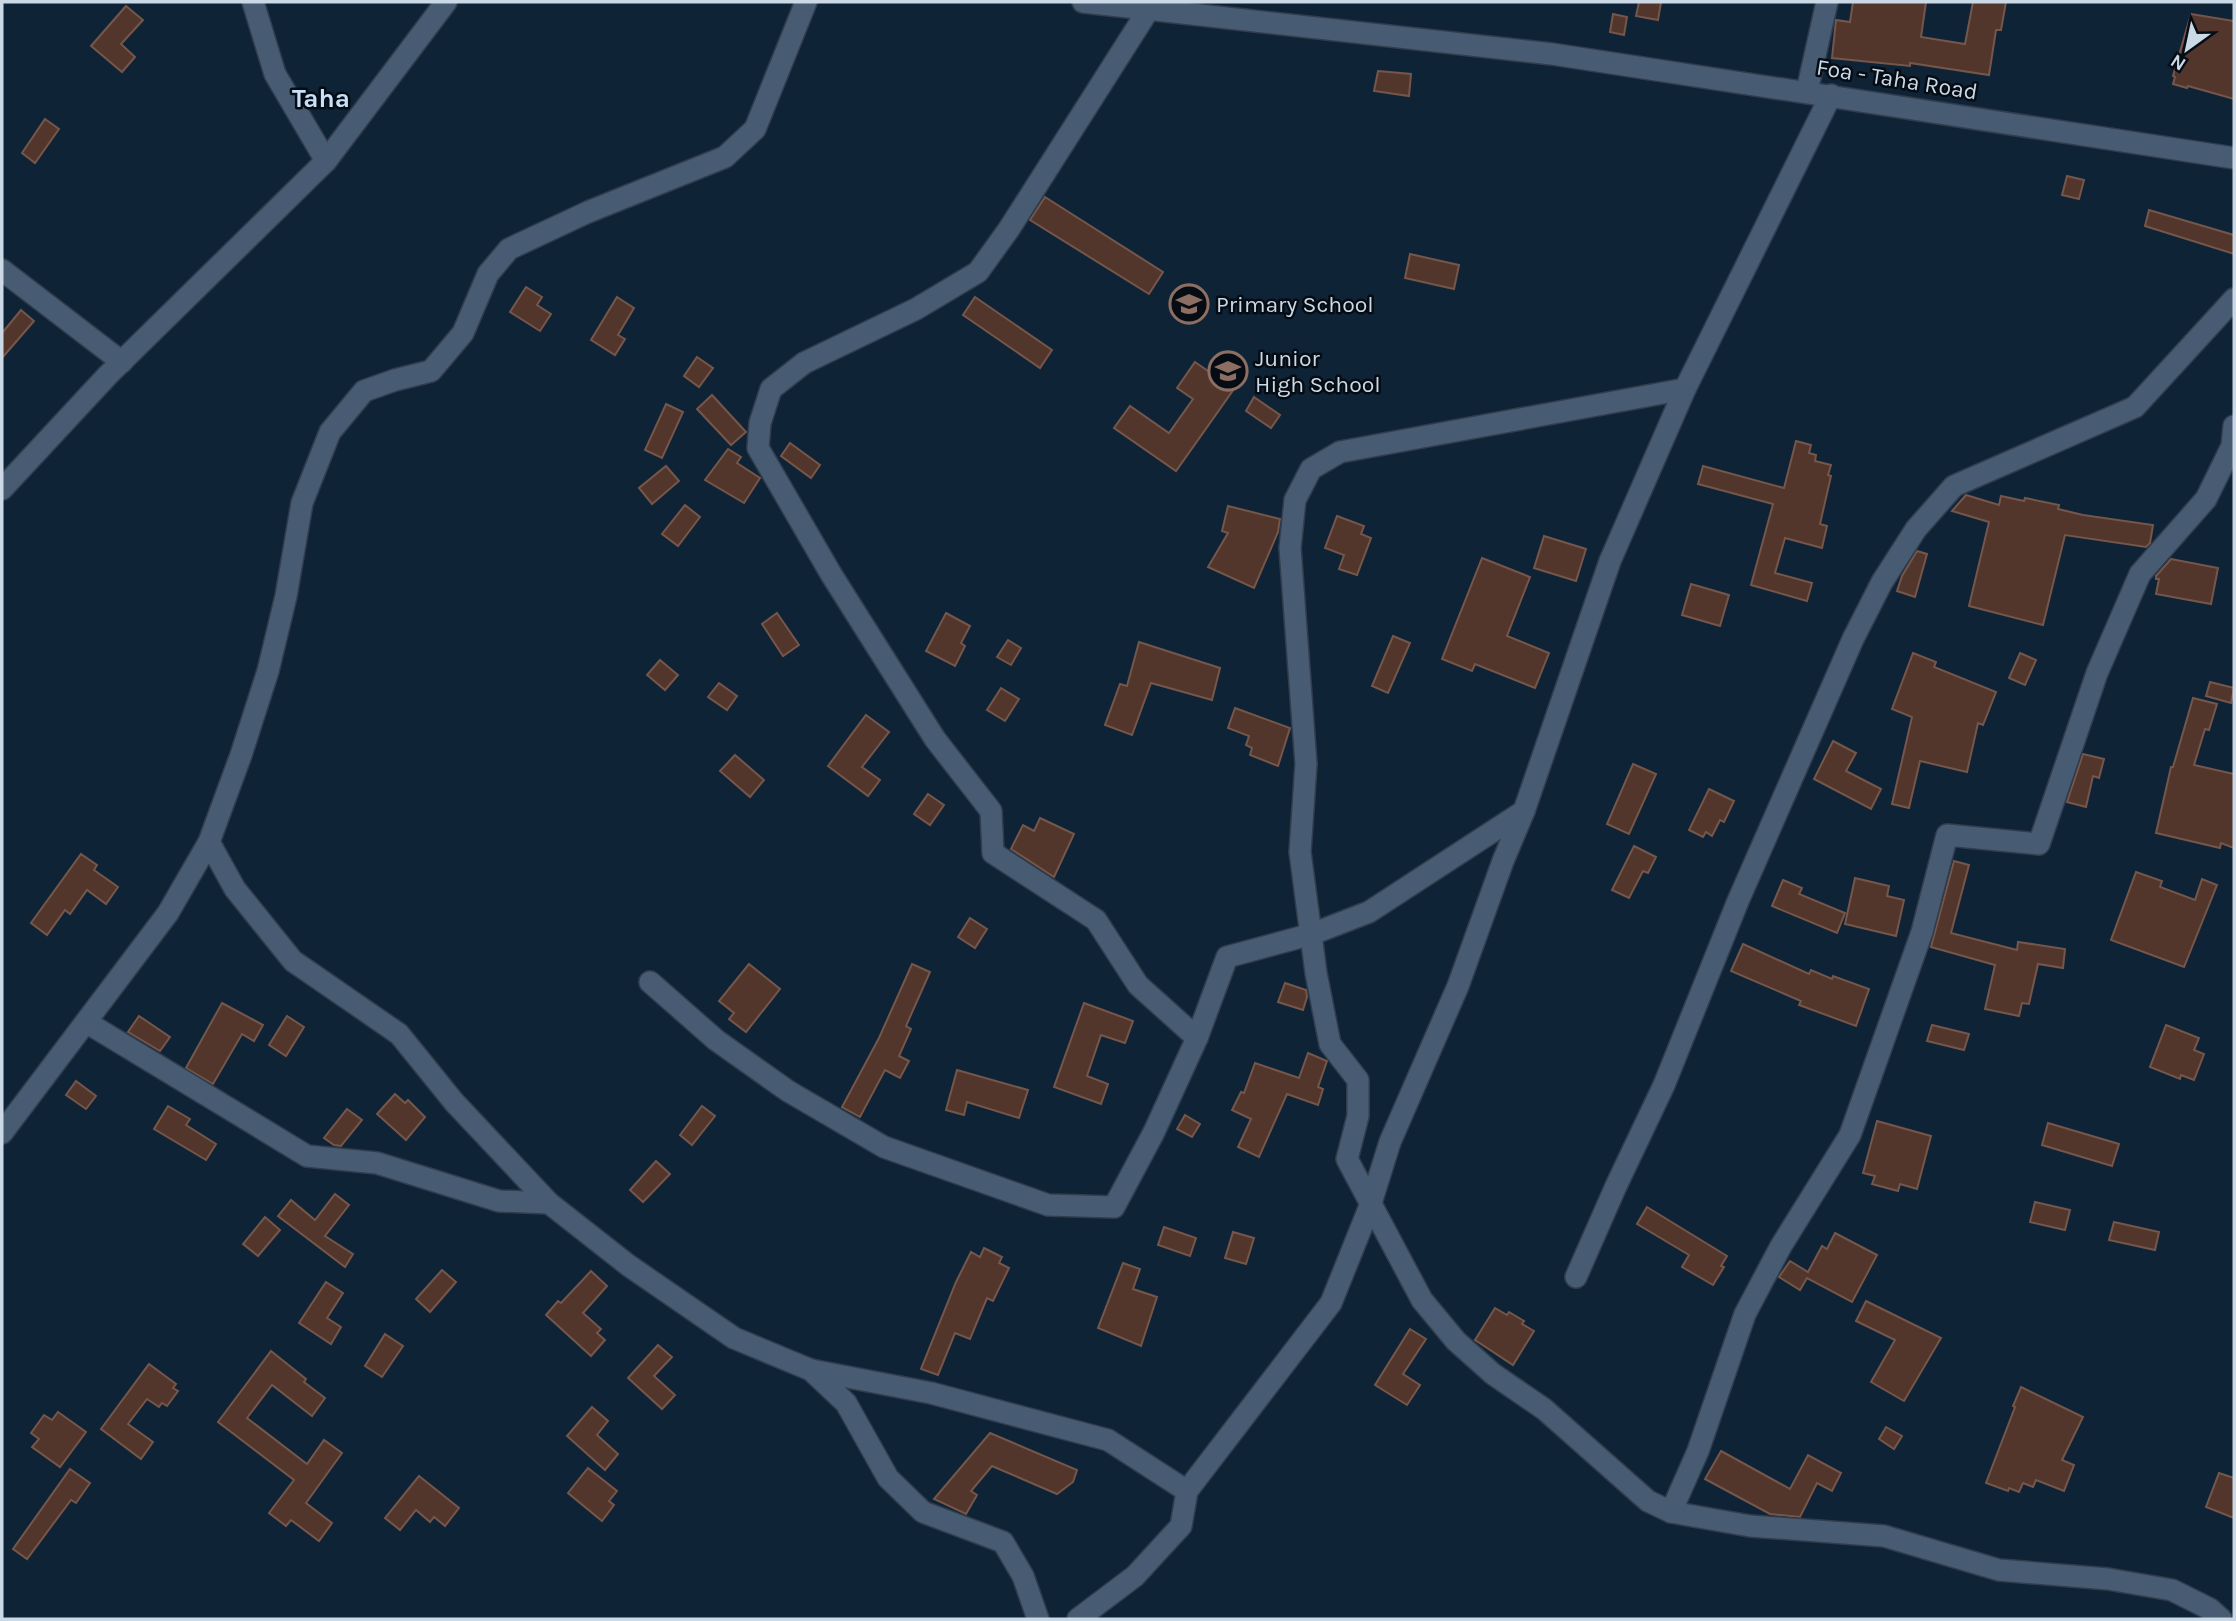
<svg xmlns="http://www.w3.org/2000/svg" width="2236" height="1621" font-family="Karla,sans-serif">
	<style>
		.building { fill: #53362b; stroke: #75564a; stroke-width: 2 }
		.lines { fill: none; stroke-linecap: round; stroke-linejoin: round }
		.minor-casing { stroke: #313d4d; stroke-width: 24 }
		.minor { stroke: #475c73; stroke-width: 21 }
		.labels { text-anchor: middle; stroke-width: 5; stroke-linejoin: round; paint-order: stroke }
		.street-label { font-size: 23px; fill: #cbd8e5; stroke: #050c14 }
		.poi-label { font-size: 23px; fill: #cbd8e5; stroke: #050c14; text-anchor: start }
		.quarter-label { font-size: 26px; font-weight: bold; fill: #c8e1fb; stroke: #050c14 }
	</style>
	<rect width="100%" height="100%" fill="#0f2337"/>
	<g class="building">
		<path d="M 1639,2 L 1661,2 L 1658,20 L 1636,16 Z"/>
		<path d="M 1853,2 L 1926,2 L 1921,37 L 1965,44 L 1973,2 L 2006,2 L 2001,30 L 1996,30 L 1989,75 L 1910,63 L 1910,66 L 1832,58 L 1836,20 L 1850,22 Z"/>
		<path d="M 126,6 L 143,20 L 121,44 L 135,57 L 122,72 L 91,46 Z"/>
		<path d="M 1613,14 L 1627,17 L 1624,35 L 1610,32 Z"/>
		<path d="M 2191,14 L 2234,21 L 2234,99 L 2188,86 L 2187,88 L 2173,84 L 2175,77 L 2173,76 Z"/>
		<path d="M 1378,71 L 1411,74 L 1409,96 L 1374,91 Z"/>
		<path d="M 45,119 L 59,129 L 35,163 L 22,153 Z"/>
		<path d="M 2067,176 L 2084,180 L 2079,199 L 2062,195 Z"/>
		<path d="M 1045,197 L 1163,272 L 1149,294 L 1030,220 Z"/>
		<path d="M 2149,210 L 2234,235 L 2234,254 L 2145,226 Z"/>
		<path d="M 1410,254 L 1459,265 L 1454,289 L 1405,278 Z"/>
		<path d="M 526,287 L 542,297 L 537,305 L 551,314 L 540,331 L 510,312 Z"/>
		<path d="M 617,297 L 634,308 L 618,335 L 625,339 L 615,355 L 591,340 Z"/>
		<path d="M 975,297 L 1052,350 L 1040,368 L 963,315 Z"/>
		<path d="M 21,310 L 34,321 L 2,358 L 2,333 Z"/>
		<path d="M 697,357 L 713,368 L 699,387 L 684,376 Z"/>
		<path d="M 1195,362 L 1234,389 L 1176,471 L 1114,428 L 1130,406 L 1169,433 L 1193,399 L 1177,388 Z"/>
		<path d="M 712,395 L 746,432 L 731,445 L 697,409 Z"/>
		<path d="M 1254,397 L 1280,415 L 1271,428 L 1246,411 Z"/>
		<path d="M 666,404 L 683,412 L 662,458 L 645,450 Z"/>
		<path d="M 1796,441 L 1811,445 L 1809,453 L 1816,455 L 1815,461 L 1831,465 L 1828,475 L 1831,476 L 1820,524 L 1827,526 L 1822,548 L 1785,538 L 1775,573 L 1812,583 L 1807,601 L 1751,585 L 1773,504 L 1698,484 L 1703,466 L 1784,488 Z"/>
		<path d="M 790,443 L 820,465 L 811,478 L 781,456 Z"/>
		<path d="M 728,449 L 741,457 L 737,463 L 760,478 L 744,503 L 705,480 Z"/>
		<path d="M 666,466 L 679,481 L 652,504 L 639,488 Z"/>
		<path d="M 1966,495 L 1999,505 L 2001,496 L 2024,501 L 2025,498 L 2059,505 L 2058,509 L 2083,515 L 2153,525 L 2150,543 L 2146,547 L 2065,535 L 2043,625 L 1969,606 L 1989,522 L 1952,511 Z"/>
		<path d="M 685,505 L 700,517 L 678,546 L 662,534 Z"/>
		<path d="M 1228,506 L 1280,519 L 1278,532 L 1254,588 L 1208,567 L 1228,533 L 1222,531 Z"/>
		<path d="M 1337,516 L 1364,526 L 1361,534 L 1371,538 L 1357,575 L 1339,569 L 1344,555 L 1325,548 Z"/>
		<path d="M 1544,536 L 1586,549 L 1576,581 L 1534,568 Z"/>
		<path d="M 1917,551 L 1927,554 L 1915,597 L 1897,591 L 1902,576 Z"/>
		<path d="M 1482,558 L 1530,577 L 1507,636 L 1549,653 L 1535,688 L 1475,664 L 1472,671 L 1442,659 Z"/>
		<path d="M 2171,559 L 2218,568 L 2211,604 L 2156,594 L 2159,579 L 2156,579 L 2156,576 Z"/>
		<path d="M 1691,584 L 1729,595 L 1720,626 L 1682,615 Z"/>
		<path d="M 777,613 L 799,645 L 783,656 L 762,624 Z"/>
		<path d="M 946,613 L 970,626 L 961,643 L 965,646 L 955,666 L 926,651 Z"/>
		<path d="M 1393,636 L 1410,643 L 1388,693 L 1372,686 Z"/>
		<path d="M 1008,640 L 1021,648 L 1011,665 L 997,657 Z"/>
		<path d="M 1139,642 L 1220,668 L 1212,700 L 1151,683 L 1132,735 L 1105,725 L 1120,684 L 1127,686 Z"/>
		<path d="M 1913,653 L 1936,662 L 1934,667 L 1996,692 L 1983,725 L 1978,723 L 1967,772 L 1920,761 L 1909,808 L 1892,804 L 1912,717 L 1892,709 Z"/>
		<path d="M 2020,653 L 2036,660 L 2025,685 L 2009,678 Z"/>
		<path d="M 660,660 L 678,675 L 665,690 L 647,675 Z"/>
		<path d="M 2210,682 L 2234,688 L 2231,703 L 2206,696 Z"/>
		<path d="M 719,683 L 737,696 L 727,710 L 708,697 Z"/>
		<path d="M 1001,688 L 1019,699 L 1005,721 L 987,710 Z"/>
		<path d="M 2193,698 L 2217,704 L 2209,730 L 2205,729 L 2194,765 L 2234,774 L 2234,848 L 2221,843 L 2220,848 L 2156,833 L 2171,767 L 2173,767 Z"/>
		<path d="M 1235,708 L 1290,728 L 1278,766 L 1250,755 L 1252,748 L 1246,745 L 1249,736 L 1228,728 Z"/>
		<path d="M 866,715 L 889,732 L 862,767 L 880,780 L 868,796 L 828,766 Z"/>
		<path d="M 1833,741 L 1856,753 L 1846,771 L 1881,789 L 1871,809 L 1814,779 Z"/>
		<path d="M 2083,754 L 2104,759 L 2099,778 L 2093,776 L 2086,807 L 2067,802 Z"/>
		<path d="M 735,755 L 764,780 L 750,797 L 720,771 Z"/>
		<path d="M 1633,764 L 1656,774 L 1629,834 L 1607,824 Z"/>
		<path d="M 1709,789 L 1734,801 L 1724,822 L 1720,820 L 1712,836 L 1706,832 L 1703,837 L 1689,830 Z"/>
		<path d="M 928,794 L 944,805 L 930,825 L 914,814 Z"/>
		<path d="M 1040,818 L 1074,834 L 1054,877 L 1011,849 L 1023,825 L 1034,831 Z"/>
		<path d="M 1634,846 L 1656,857 L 1648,873 L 1643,871 L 1629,898 L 1612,890 Z"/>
		<path d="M 81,854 L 97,865 L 94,870 L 118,887 L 106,904 L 87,890 L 70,914 L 65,910 L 47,935 L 31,923 Z"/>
		<path d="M 1954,861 L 1969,865 L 1951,933 L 2017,950 L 2018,942 L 2065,949 L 2063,968 L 2038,964 L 2029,1004 L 2022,1003 L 2019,1016 L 1985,1009 L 1995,965 L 1931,947 Z"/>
		<path d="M 2136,872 L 2162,881 L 2160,887 L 2195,900 L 2202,879 L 2217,885 L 2184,967 L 2111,940 Z"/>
		<path d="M 1855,878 L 1889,886 L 1887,896 L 1904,900 L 1896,936 L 1845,924 Z"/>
		<path d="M 1783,880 L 1802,888 L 1799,894 L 1845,913 L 1837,933 L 1772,906 Z"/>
		<path d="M 970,918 L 987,929 L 975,948 L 958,937 Z"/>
		<path d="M 1743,944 L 1809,974 L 1811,970 L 1832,979 L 1833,976 L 1869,989 L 1856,1026 L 1799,1005 L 1801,1001 L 1731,971 Z"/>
		<path d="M 749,964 L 780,989 L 746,1032 L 729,1019 L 734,1013 L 719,1001 Z"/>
		<path d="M 912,964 L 930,972 L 906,1026 L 911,1029 L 899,1056 L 909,1061 L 900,1078 L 885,1070 L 860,1117 L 842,1107 L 879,1038 Z"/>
		<path d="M 1285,983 L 1306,990 L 1307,997 L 1303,1010 L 1278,1002 Z"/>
		<path d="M 222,1003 L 263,1025 L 254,1041 L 242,1034 L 213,1084 L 186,1068 Z"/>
		<path d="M 1084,1003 L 1133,1021 L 1125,1043 L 1101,1035 L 1087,1076 L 1108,1084 L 1101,1104 L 1054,1087 Z"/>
		<path d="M 139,1016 L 170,1037 L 160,1051 L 128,1032 Z"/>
		<path d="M 287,1016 L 304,1027 L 286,1056 L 269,1045 Z"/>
		<path d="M 1932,1025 L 1969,1034 L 1964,1050 L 1927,1041 Z"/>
		<path d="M 2166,1025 L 2199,1038 L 2194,1050 L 2204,1054 L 2194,1080 L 2181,1075 L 2180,1079 L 2150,1067 Z"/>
		<path d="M 1308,1053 L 1327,1061 L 1318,1087 L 1323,1089 L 1318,1105 L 1287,1094 L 1259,1157 L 1238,1147 L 1251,1119 L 1232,1110 L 1241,1092 L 1244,1093 L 1255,1063 L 1299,1078 Z"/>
		<path d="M 957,1070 L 1028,1090 L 1019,1118 L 967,1102 L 964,1115 L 946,1110 Z"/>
		<path d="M 76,1081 L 96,1096 L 86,1109 L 66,1095 Z"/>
		<path d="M 395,1094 L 405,1103 L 408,1100 L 425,1117 L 406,1140 L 377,1114 Z"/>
		<path d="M 168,1106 L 190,1119 L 186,1125 L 216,1144 L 206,1160 L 154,1129 Z"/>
		<path d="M 702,1106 L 715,1116 L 692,1145 L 680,1135 Z"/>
		<path d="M 347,1109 L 362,1120 L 341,1146 L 334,1145 L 324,1138 Z"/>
		<path d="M 1185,1115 L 1200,1124 L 1192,1137 L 1177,1129 Z"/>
		<path d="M 1877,1121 L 1931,1136 L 1917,1189 L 1900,1184 L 1898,1191 L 1872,1184 L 1875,1176 L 1863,1173 Z"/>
		<path d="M 2048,1123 L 2119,1144 L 2112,1166 L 2042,1145 Z"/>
		<path d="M 656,1161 L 670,1174 L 643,1202 L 630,1190 Z"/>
		<path d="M 335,1194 L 349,1205 L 325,1236 L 353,1254 L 345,1267 L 278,1216 L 291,1200 L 315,1220 Z"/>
		<path d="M 2035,1202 L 2070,1210 L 2065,1230 L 2030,1222 Z"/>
		<path d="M 1647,1207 L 1727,1256 L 1721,1266 L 1724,1267 L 1713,1285 L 1682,1267 L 1689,1255 L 1637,1224 Z"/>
		<path d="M 265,1217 L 280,1230 L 258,1256 L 243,1244 Z"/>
		<path d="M 2114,1222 L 2159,1232 L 2155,1250 L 2109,1240 Z"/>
		<path d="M 1164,1227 L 1196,1238 L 1190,1256 L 1158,1245 Z"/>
		<path d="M 1233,1232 L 1254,1238 L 1246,1264 L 1225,1258 Z"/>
		<path d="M 1835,1233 L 1877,1255 L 1852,1302 L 1807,1278 L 1800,1290 L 1779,1277 L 1790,1261 L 1808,1272 L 1822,1246 L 1827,1249 Z"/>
		<path d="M 984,1248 L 1002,1257 L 999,1263 L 1009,1268 L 993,1301 L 987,1298 L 970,1339 L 955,1333 L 938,1375 L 921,1369 L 956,1282 L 971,1252 L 980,1257 Z"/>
		<path d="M 1123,1263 L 1140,1269 L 1133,1289 L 1157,1297 L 1141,1346 L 1098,1328 Z"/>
		<path d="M 442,1270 L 456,1282 L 430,1312 L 416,1299 Z"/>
		<path d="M 591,1271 L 607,1286 L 583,1313 L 601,1329 L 597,1333 L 605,1340 L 591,1356 L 546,1315 L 558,1301 L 561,1303 Z"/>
		<path d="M 326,1282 L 343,1293 L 327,1318 L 341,1327 L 331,1344 L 299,1323 Z"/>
		<path d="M 1866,1301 L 1941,1338 L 1904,1401 L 1871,1382 L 1895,1340 L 1856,1321 Z"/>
		<path d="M 1495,1308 L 1507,1315 L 1509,1312 L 1524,1321 L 1522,1324 L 1534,1331 L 1513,1365 L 1475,1340 Z"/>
		<path d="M 1410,1329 L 1426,1339 L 1403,1374 L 1420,1385 L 1407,1405 L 1375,1385 Z"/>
		<path d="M 385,1334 L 403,1346 L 382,1377 L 365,1366 Z"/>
		<path d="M 658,1345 L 672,1357 L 654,1376 L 675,1395 L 662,1409 L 628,1378 Z"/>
		<path d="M 271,1351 L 306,1379 L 304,1382 L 325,1398 L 312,1416 L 272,1385 L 247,1418 L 307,1464 L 324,1440 L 342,1453 L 306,1503 L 332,1523 L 319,1541 L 291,1520 L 286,1526 L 269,1513 L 294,1480 L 218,1422 Z"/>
		<path d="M 149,1364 L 176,1384 L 173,1388 L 178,1391 L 167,1406 L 162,1403 L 159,1407 L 147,1399 L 128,1424 L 153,1442 L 141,1459 L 101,1429 Z"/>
		<path d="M 2021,1387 L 2083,1417 L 2062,1460 L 2074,1465 L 2064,1491 L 2036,1480 L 2033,1487 L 2023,1483 L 2019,1492 L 2009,1488 L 2008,1491 L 1986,1483 L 2015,1407 L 2013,1406 Z"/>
		<path d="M 592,1407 L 608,1421 L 597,1435 L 618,1454 L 605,1470 L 567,1436 Z"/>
		<path d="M 58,1412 L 86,1432 L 60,1467 L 32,1447 L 39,1439 L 31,1433 L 44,1415 L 52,1420 Z"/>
		<path d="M 1886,1427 L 1902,1436 L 1894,1449 L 1879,1439 Z"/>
		<path d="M 990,1433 L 1077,1470 L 1073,1482 L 1057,1494 L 992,1466 L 971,1491 L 977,1495 L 966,1514 L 934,1499 Z"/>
		<path d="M 1721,1451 L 1790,1489 L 1808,1455 L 1841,1473 L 1832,1491 L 1817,1483 L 1800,1517 L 1770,1514 L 1705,1479 Z"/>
		<path d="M 588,1468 L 617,1491 L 609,1501 L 614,1505 L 602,1521 L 568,1493 Z"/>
		<path d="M 70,1469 L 90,1483 L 76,1503 L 71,1500 L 27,1559 L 13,1549 Z"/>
		<path d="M 2219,1473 L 2234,1478 L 2234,1518 L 2206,1507 Z"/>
		<path d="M 419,1476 L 459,1508 L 445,1526 L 434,1517 L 430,1522 L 416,1510 L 400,1530 L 385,1518 Z"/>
	</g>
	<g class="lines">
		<g class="minor-casing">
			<g id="minor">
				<path d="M 253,2 L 275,74 L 326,161"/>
				<path d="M 1083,2 L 1552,54 L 2234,158"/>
				<path d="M 1149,9 L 1009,229 L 978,272 L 916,309 L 804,363 L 771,389 L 760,423 L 758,448 L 831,574 L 935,739 L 991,811 L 993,853 L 1096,920 L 1138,985 L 1197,1038"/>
				<path d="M 1807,91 L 1827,2"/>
				<path d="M 2,270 L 122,362"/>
				<path d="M 1685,389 L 1340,452 L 1311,469 L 1295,500 L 1290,548 L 1306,764 L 1300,852 L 1316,973 L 1330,1044 L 1358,1080 L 1358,1116 L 1347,1159 L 1422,1300 L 1456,1341 L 1493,1374 L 1544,1409 L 1648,1501 L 1671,1512 L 1750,1526 L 1884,1536 L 1999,1570 L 2108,1579 L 2172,1590 L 2210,1609 L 2221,1619"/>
				<path d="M 2,489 L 108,375 L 326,161 L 446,2"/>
				<path d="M 209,842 L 235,889 L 293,961 L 399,1034 L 454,1102 L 549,1203 L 628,1265 L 734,1338 L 811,1370 L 846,1403 L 888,1478 L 923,1512 L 1003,1542 L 1023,1576 L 1038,1619"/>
				<path d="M 650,982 L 716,1040 L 788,1091 L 884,1147 L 1048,1205 L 1114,1207 L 1154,1132 L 1197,1038 L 1227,957 L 1312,934 L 1369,912 L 1524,811"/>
				<path d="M 86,1022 L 307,1156 L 377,1163 L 499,1201 L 549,1203"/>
				<path d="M 2,1133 L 168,913 L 209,842 L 241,755 L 268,671 L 286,596 L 302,503 L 330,432 L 364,391 L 395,380 L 431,371 L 463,333 L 488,274 L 509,249 L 588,212 L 725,157 L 755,129 L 806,2"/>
				<path d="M 1576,1277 L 1616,1186 L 1664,1085 L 1738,901 L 1853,639 L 1882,582 L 1916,529 L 1954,486 L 2135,407 L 2234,299"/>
				<path d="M 811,1370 L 931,1393 L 1108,1440 L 1187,1491"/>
				<path d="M 1671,1512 L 1698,1451 L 1745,1314 L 1781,1246 L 1850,1135 L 1922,932 L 1947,835 L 2039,844 L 2097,673 L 2140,574 L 2206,499 L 2232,446 L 2234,426"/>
				<path d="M 1078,1619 L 1135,1576 L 1181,1526 L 1187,1491 L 1331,1303 L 1370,1206 L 1390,1142 L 1458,986 L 1503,861 L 1524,811 L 1610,561 L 1685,389 L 1831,95"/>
			</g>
		</g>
		<use href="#minor" class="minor"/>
	</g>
	<defs>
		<g id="school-ring" transform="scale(2.0125)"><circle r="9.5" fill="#050c14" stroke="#8d6e63" stroke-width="1.5"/><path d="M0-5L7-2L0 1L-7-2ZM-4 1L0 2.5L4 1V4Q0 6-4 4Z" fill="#8d6e63"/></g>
	</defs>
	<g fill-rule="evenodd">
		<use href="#school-ring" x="1189" y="304"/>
		<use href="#school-ring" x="1228" y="371"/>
	</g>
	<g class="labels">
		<g class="street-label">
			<text transform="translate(1897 79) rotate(9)" y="8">Foa - Taha Road</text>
		</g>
		<g class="poi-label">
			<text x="1216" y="312">Primary School</text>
			<text x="1255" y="366">Junior<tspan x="1255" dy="26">High School</tspan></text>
		</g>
		<g class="quarter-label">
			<text x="321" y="107">Taha</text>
		</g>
	</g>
	<rect width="2236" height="1621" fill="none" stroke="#cbd8e5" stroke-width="7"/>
	<g transform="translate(2187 49) rotate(213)" stroke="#050c14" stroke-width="5" paint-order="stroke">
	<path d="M0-5L12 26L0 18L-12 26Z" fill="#cbd8e5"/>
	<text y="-10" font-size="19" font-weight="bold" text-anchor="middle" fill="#cbd8e5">N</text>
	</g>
</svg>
